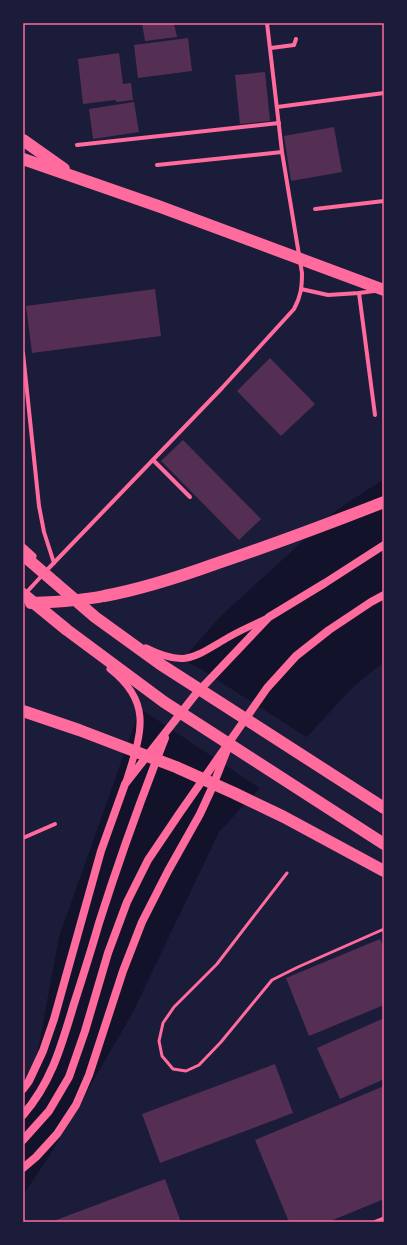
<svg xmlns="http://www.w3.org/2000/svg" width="407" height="1245" font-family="Bitter,serif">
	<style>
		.water { fill: #12122b }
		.pier { fill: #1b1b3a }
		.building { fill: #542f53 }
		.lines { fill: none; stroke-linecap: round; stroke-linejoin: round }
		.service { stroke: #ff6b9d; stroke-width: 3 }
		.minor { stroke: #ff6b9d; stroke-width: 4 }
		.tertiary { stroke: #ff6b9d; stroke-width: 7 }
		.secondary { stroke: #ff6b9d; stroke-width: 8 }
		.motorway { stroke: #ff6b9d; stroke-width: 12 }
		.neatline { fill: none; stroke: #ff6b9d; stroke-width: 1.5 }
	</style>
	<rect width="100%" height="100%" fill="#1b1b3a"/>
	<path class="water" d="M 384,479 L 384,662 L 353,687 L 219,832 L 132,1014 L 48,1158 L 23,1195 L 23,1086 L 37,1056 L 59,937 L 141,706 L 221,616 L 337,510 Z"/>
	<path class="pier" d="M 181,658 L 202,670 L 308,738 L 261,789 L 138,707 L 139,705 Z"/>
	<g class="building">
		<path d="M 142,23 L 174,23 L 177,37 L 145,41 Z"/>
		<path d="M 188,38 L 192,71 L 138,78 L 134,45 Z"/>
		<path d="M 119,53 L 123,84 L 131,83 L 133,100 L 117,102 L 115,100 L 83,104 L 78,59 Z"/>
		<path d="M 265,72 L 270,121 L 240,124 L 235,75 Z"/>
		<path d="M 134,102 L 139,132 L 93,139 L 89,109 Z"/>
		<path d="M 334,127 L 342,172 L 291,181 L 284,136 Z"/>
		<path d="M 155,289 L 161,336 L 32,353 L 26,306 Z"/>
		<path d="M 270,358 L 315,404 L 281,436 L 237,391 Z"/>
		<path d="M 183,440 L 261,519 L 239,540 L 161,461 Z"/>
		<path d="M 380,939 L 384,949 L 384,1005 L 309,1036 L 286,978 Z"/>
		<path d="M 384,1018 L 384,1079 L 340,1099 L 317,1048 Z"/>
		<path d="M 275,1064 L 293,1113 L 160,1163 L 142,1114 Z"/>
		<path d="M 384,1086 L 384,1199 L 328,1222 L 289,1222 L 255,1140 Z"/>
		<path d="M 165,1179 L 181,1222 L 51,1222 Z"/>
	</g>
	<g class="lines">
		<g class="service">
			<path d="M 287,873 L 217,964 L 174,1007 L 163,1023 L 159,1041 L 162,1056 L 173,1069 L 186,1071 L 199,1065 L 221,1042 L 272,980 L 298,967 L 384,929"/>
			<path d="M 374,1222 L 384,1218"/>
		</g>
		<g class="minor">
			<path d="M 271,48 L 294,45 L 296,39"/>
			<path d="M 277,107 L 384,93"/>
			<path d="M 77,145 L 279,123"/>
			<path d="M 157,165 L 282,152"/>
			<path d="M 315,209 L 384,201"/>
			<path d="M 301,289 L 328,295 L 359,293 L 374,291"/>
			<path d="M 359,293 L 375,415"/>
			<path d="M 23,353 L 39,506 L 44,532 L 54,563"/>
			<path d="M 153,460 L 190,497"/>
			<path d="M 25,594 L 47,570 L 222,388 L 294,309 C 301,296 302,287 302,273 L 282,152 L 267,23"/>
			<path d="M 23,838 L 55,824"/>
		</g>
		<g class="tertiary">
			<path d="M 23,547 L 33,556"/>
			<path d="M 146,648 C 186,668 194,657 229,637 C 241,630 255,624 268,618"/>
			<path d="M 110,669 C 155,704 140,736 126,782"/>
		</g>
		<g class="secondary">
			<path d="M 23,1089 L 29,1081 L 43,1051 L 54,1019 L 101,851 L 125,784 L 195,695 L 269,617 L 325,583 L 384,545"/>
			<path d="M 23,1115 C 51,1083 61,1047 73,1007 C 82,979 91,951 99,923 C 119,860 141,799 165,738"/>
			<path d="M 23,1140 L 49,1111 L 69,1077 L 85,1031 L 108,953 L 127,902 L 148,860 L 179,814 L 267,688 L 296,656 L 329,630 L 371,602 L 384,595"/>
			<path d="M 23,1168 L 36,1157 L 57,1134 L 76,1105 L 89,1075 L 123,971 L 142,922 L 168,871 L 200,814 L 212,788 L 227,750"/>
		</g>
		<g class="motorway">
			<path d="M 23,140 L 64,169"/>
			<path d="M 23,159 L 158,206 L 384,290"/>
			<path d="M 23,555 L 95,617 L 160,664 L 384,808"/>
			<path d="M 23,594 L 67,630 L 164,702 L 384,844"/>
			<path d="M 31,603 C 55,602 80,601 104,596 C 142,589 179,577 215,564 C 272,545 328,524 384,502"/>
			<path d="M 23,711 L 79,730 L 176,767 L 234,793 L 284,817 L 384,871"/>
		</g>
	</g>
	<rect width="407" height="1245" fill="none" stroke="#1b1b3a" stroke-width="48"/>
	<rect x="24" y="24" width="359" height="1197" class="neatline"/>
</svg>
